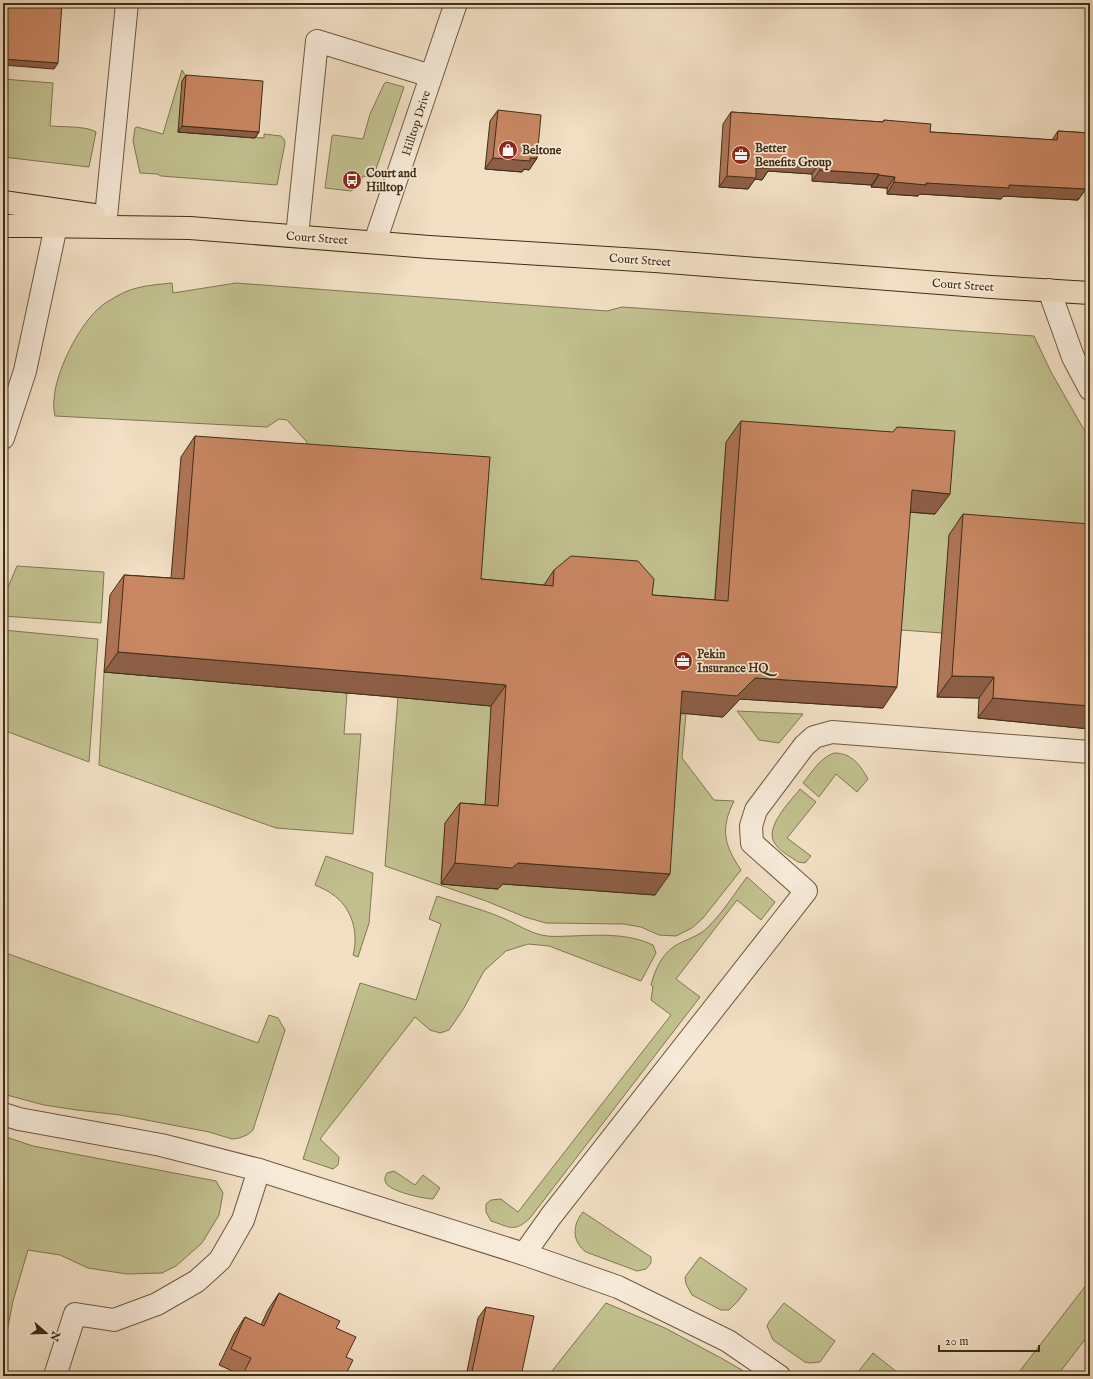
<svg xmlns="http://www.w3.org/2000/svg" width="1093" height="1379" font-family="'IM FELL English',serif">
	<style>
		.green { fill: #c2c08f; stroke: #807752 }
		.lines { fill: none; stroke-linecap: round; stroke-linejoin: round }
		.minor-casing { stroke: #6c5a41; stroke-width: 24 }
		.major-casing { stroke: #3f2e15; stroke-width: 24 }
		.minor { stroke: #f7ead9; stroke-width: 22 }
		.major { stroke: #f2dfc4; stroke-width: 22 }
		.wall { fill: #ae7456; stroke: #3f2e15 }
		.shaded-wall { fill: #8d5e46; stroke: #3f2e15 }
		.building { fill: #ca8764; stroke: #3f2e15 }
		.labels { text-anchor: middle; stroke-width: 3.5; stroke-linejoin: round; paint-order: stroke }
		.street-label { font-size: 12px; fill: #3f2e15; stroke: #f7ead9 }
		.poi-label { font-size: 12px; font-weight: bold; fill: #3f2e15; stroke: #f7ead9; text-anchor: start }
	</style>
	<rect width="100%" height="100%" fill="#f2dfc4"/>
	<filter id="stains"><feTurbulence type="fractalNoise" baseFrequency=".005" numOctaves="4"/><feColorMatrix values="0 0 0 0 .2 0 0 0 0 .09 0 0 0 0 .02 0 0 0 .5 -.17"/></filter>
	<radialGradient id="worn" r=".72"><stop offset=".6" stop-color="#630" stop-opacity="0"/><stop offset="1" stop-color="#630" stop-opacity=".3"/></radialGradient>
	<g class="green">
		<path d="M 182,70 L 189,81 L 178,132 L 264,138 L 264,134 L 281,136 L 284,139 L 285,143 L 277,185 L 161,176 L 157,174 L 140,173 L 133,141 L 135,128 L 137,127 L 163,134 Z"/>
		<path d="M 3,79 L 53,83 L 50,126 C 61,127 88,126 96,132 L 89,167 L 3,157 Z"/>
		<path d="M 386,82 L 404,87 L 373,178 L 363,176 L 359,185 L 351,191 L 325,188 L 332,136 L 334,135 L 363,139 L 370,114 L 384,84 Z"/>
		<path d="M 172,283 L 173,293 L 236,283 L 607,311 L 622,307 L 1034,336 L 1051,372 L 1083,428 L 1090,435 L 1090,546 L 942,633 L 888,629 L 897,511 L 930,514 L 731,442 L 726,446 L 713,621 L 537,623 L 305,466 L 307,442 L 287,420 L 279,419 L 267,427 L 55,416 C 54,411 53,405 54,400 C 55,373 78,327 98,309 C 104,303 112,299 119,295 C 135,286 153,285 172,283 Z"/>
		<path d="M 17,566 L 104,572 L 101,623 L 3,616 L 3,599 Z"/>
		<path d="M 3,630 L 98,639 L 89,762 L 3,730 Z"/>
		<path d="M 469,656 L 534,661 L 483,827 L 445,828 L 441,879 L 445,884 L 498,889 L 668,712 L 686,714 L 682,758 L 714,800 L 734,801 C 720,829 724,845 741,870 L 703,918 L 692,928 L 676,936 L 659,935 L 641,927 L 624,924 L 546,923 L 525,917 L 486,901 L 385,866 L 398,697 L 465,703 Z"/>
		<path d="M 104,672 L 347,693 L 344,734 L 361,734 L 353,834 L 276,828 L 99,765 Z"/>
		<path d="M 737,711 L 803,714 L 779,743 L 759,740 Z"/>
		<path d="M 834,753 C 852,753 860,765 868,779 L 857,792 L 836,774 L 819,797 L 803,783 C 812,772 820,758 834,753 Z"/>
		<path d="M 800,789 L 816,802 L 787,838 L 811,856 L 805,863 L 798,862 C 791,857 781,852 776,845 C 762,829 790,802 800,789 Z"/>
		<path d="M 326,856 L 373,873 L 369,923 L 358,957 L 353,955 C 359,933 352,907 332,894 C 327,890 321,888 315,885 Z"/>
		<path d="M 747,877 L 775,902 L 761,920 L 737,900 L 676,979 L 700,997 L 530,1218 C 514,1233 510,1227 491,1221 L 486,1212 L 486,1204 L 491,1200 L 501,1199 L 518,1212 L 671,1015 L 651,1000 L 653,986 L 651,985 C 655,969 663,951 680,943 C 690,938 701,935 709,926 C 723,912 735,893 747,877 Z"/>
		<path d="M 437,896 C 460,904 486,910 507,920 C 520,926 532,934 547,936 C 555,937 564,936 572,936 C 599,935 628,933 653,945 L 656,953 L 641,981 L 549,946 L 528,944 L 506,951 L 484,971 L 464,1008 L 449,1030 L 440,1033 L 430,1030 L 415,1017 L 320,1139 L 339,1157 L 338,1165 L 333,1169 L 303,1159 L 360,983 L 416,1000 L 441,924 L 429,919 Z"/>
		<path d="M 3,952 L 258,1043 L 269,1015 L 278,1018 L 285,1030 L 253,1130 L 247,1135 L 239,1138 L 232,1139 L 209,1132 L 120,1115 L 77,1110 L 44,1105 L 3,1094 Z"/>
		<path d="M 3,1136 L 33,1146 L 216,1181 L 223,1193 L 219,1215 L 202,1243 L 176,1266 L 162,1273 L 127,1274 L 88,1268 L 60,1255 L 28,1250 L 13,1301 L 3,1352 Z"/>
		<path d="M 394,1171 L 415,1185 L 423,1175 L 440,1188 L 433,1199 C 424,1199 389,1191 386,1183 C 384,1180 385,1176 387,1173 Z"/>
		<path d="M 583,1212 L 651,1257 L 651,1263 L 646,1269 L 637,1271 L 586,1252 C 572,1242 572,1225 583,1212 Z"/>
		<path d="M 700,1257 L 747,1289 L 738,1301 L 729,1310 L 721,1310 L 692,1295 L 686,1284 L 685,1277 Z"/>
		<path d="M 1090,1280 L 1090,1333 L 1057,1376 L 1016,1376 Z"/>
		<path d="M 606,1303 L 665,1328 L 721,1358 L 742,1370 L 748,1376 L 548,1376 Z"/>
		<path d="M 784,1303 L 835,1341 L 820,1362 L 810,1363 L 805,1362 L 773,1340 L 767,1326 L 769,1322 Z"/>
		<path d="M 873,1353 L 902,1376 L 855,1376 Z"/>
	</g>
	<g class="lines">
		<g class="minor-casing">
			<g id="minor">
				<path d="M 105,227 L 127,3"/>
				<path d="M 297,236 L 317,41 L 431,76"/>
				<path d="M 375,242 L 456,3"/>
				<path d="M 1049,290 L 1073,357 L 1090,389"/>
				<path d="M 3,438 L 25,371 L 56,226"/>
				<path d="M 3,1114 L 19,1119 L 161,1145 L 259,1170 L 524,1254 L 618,1287 L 728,1341 L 779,1376"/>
				<path d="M 524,1254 L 551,1216 L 806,891 L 752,843 L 751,826 L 756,810 L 804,746 L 814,737 L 832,732 L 1090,752"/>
				<path d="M 55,1376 L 75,1314 L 114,1320 L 157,1304 L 197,1281 L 220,1260 L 243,1220 L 259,1170"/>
			</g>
		</g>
		<g class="major-casing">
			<g id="major">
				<path d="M 3,202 L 94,215"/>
				<path d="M 3,226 L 30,226 L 190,228 L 429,247 L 655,261 L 991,287 L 1090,293"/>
			</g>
		</g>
		<use href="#minor" class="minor"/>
		<use href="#major" class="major"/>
	</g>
	<g class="wall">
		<path d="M 186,75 L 259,132 L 255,138 L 178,132 L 182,81 Z"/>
		<path d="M 498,110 L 537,158 L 529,170 L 524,169 L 522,172 L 485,169 L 490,121 Z"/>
		<path d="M 731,112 L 882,122 L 884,120 L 930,132 L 1052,140 L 1058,131 L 1090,133 L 1090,189 L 1086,188 L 1078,200 L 1004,196 L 1001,199 L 920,194 L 918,196 L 887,194 L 887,188 L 871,187 L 872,185 L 812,181 L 812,174 L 768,171 L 762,180 L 755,179 L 748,189 L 719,187 L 723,124 Z"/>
		<path d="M 741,421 L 935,514 L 910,512 L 883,708 L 740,699 L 723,717 L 681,713 L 655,895 L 503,884 L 498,889 L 441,884 L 445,823 L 460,803 L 485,805 L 491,706 L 394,697 L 104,672 L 110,595 L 124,575 L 171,578 L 181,457 L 195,436 L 481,579 L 544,585 L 554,570 L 652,595 L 715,600 L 726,442 Z"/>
		<path d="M 963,514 L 1090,729 L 978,718 L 979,698 L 937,697 L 949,535 Z"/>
		<path d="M 279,1293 L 336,1328 L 346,1357 L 345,1376 L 238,1376 L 239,1374 L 219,1365 L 234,1334 L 245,1317 L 261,1325 L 268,1310 Z"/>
		<path d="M 486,1307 L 521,1376 L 466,1376 L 478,1318 Z"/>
	</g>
	<g class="shaded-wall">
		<path d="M 3,59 L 58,63 L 54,69 L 3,65 Z"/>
		<path d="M 182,126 L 259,132 L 255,138 L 178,132 Z"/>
		<path d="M 493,158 L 537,158 L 529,170 L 524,169 L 522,172 L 485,169 Z"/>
		<path d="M 770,159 L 820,163 L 812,174 L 768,171 L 762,180 L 755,179 L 748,189 L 719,187 L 727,176 L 756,168 Z"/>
		<path d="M 820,170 L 879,174 L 872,185 L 812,181 Z"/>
		<path d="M 879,175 L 895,177 L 887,188 L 871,187 Z"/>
		<path d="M 1087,177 L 1090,177 L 1090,189 L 1079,188 Z"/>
		<path d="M 894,182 L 1009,185 L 1086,189 L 1078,200 L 1004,196 L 1001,199 L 920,194 L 918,196 L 887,194 Z"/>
		<path d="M 912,490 L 950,494 L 935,514 L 897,511 Z"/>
		<path d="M 118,652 L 408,676 L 506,685 L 491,706 L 394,697 L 104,672 Z"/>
		<path d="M 952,676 L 994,677 L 979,698 L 937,697 Z"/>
		<path d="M 755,678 L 897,687 L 883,708 L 740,699 L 723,717 L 668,712 L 682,691 Z"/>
		<path d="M 993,698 L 1090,706 L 1090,729 L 978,718 Z"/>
		<path d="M 455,863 L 518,863 L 670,874 L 655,895 L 503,884 L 498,889 L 441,884 Z"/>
	</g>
	<g class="building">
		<path d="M 3,3 L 62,3 L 58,63 L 3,59 Z"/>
		<path d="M 186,75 L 263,81 L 259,132 L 182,126 Z"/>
		<path d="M 498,110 L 541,115 L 537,158 L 530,158 L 530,161 L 493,158 Z"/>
		<path d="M 731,112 L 883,122 L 884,120 L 931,124 L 930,132 L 1057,140 L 1058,131 L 1090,133 L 1090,177 L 1087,177 L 1086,189 L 1009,185 L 1009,188 L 926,183 L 926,185 L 894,182 L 895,177 L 879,175 L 879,174 L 820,170 L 820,163 L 770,159 L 770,168 L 756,168 L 756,178 L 727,176 Z"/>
		<path d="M 741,421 L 893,432 L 897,427 L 955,431 L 950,494 L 912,490 L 897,687 L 755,678 L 737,696 L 682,691 L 670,874 L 518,863 L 512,868 L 455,863 L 460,803 L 498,806 L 506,685 L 408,676 L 118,652 L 124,575 L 184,579 L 195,436 L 490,457 L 481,579 L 553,586 L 554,570 L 571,556 L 638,561 L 654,579 L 652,595 L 728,601 Z"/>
		<path d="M 963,514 L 1090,524 L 1090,706 L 993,698 L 994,677 L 952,676 Z"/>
		<path d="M 279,1293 L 340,1321 L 336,1328 L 356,1337 L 346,1357 L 353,1360 L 345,1376 L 242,1376 L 251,1358 L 231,1349 L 245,1317 L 264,1326 Z"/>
		<path d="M 486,1307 L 534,1316 L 521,1376 L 471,1376 Z"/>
	</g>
	<defs>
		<g id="shop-disc" transform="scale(1)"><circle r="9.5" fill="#8f2418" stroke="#f7ead9"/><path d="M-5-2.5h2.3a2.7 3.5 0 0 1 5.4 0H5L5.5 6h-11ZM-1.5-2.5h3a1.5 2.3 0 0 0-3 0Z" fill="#fff"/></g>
		<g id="office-disc" transform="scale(1)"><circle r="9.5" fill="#8f2418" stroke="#f7ead9"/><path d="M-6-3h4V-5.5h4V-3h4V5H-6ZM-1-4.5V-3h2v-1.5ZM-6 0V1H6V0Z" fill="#fff"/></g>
		<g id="bus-disc" transform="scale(1)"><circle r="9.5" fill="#8f2418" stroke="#f7ead9"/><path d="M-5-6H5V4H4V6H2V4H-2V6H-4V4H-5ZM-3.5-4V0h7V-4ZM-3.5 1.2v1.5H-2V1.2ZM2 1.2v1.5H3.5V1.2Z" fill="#fff"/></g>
	</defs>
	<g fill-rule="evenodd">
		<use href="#shop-disc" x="508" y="150"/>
		<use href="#office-disc" x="741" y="155"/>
		<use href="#bus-disc" x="352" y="180"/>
		<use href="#office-disc" x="683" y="661"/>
	</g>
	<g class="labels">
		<g class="street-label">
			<text transform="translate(416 123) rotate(-72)" y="4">Hilltop Drive</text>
			<text transform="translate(317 238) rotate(4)" y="4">Court Street</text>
			<text transform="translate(640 260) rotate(4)" y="4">Court Street</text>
			<text transform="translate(963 285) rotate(4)" y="4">Court Street</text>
		</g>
		<g class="poi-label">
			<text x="755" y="152">Better<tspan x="755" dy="14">Benefits Group</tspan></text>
			<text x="522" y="154">Beltone</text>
			<text x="366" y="177">Court and<tspan x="366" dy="14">Hilltop</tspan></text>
			<text x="697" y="658">Pekin<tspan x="697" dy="14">Insurance HQ</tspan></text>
		</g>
	</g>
	<rect width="1093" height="1379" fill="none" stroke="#f2dfc4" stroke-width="16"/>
	<rect x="4" y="4" width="1085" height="1371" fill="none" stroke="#3f2e15" stroke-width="2"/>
	<rect x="8" y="8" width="1077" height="1363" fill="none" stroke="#3f2e15"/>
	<g transform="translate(46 1333) rotate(110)" stroke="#f7ead9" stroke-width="3" paint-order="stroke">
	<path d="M0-3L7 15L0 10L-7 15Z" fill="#3f2e15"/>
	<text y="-6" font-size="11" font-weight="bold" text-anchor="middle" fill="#3f2e15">N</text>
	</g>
	<path d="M939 1345v6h100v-6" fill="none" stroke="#3f2e15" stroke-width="2"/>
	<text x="945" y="1345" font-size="12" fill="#3f2e15" stroke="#f7ead9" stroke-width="3" paint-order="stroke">20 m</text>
	<rect width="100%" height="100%" filter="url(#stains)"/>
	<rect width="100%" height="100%" fill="url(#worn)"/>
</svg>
